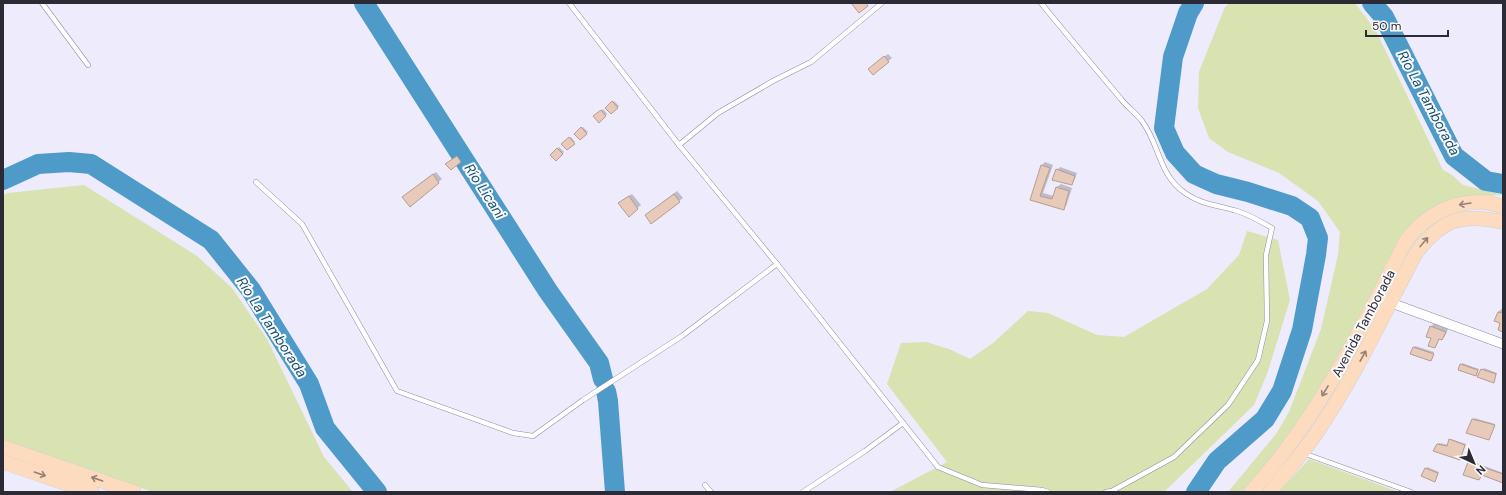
<svg xmlns="http://www.w3.org/2000/svg" width="1506" height="495" font-family="'DM Sans',sans-serif">
	<style>
		.green { fill: #d9e2b1 }
		.shadow { fill: #0003 }
		.lines { fill: none; stroke-linecap: round; stroke-linejoin: round }
		.river { stroke: #4e9bca; stroke-width: 20 }
		.building { fill: #e8cabb; stroke: #b89c8d }
		.service-casing { stroke: #8f8ba5; stroke-width: 5.5 }
		.minor-casing { stroke: #8f8ba5; stroke-width: 10 }
		.primary-casing { stroke: #d1d0d3; stroke-width: 15 }
		.service { stroke: #fff; stroke-width: 4.5 }
		.minor { stroke: #fff; stroke-width: 9 }
		.primary { stroke: #fcdbbe; stroke-width: 14 }
		.oneway { stroke: #94827a }
		.labels { text-anchor: middle; stroke-width: 4; stroke-linejoin: round; paint-order: stroke }
		.street-label { font-size: 13px; fill: #2c2a35; stroke: #fafafa }
		.water-label { font-size: 14px; font-style: italic; fill: #175172; stroke: #fafafa }
	</style>
	<rect width="100%" height="100%" fill="#edebfc"/>
	<g class="green">
		<path d="M 1230,3 L 1355,3 L 1376,31 L 1443,170 L 1452,175 L 1463,185 L 1503,195 L 1477,196 L 1416,220 L 1353,334 L 1310,404 L 1271,459 L 1243,492 L 1228,492 L 1276,434 L 1289,412 L 1321,329 L 1338,255 L 1340,232 L 1318,201 L 1279,173 L 1228,152 L 1209,138 L 1198,108 L 1199,72 L 1225,7 Z"/>
		<path d="M 84,185 L 197,256 L 232,288 L 267,339 L 324,457 L 353,492 L 153,492 L 3,441 L 3,195 L 8,193 Z"/>
		<path d="M 1247,231 L 1278,240 L 1290,300 L 1267,374 L 1254,405 L 1164,492 L 890,492 L 947,462 L 887,384 L 901,343 L 926,342 L 949,349 L 970,359 L 993,343 L 1028,311 L 1048,313 L 1097,335 L 1124,337 L 1207,289 L 1239,255 Z"/>
		<path d="M 1309,459 L 1399,492 L 1279,492 Z"/>
	</g>
	<g class="shadow">
		<path d="M 888,54 L 892,58 L 873,74 L 872,66 Z"/>
		<path d="M 614,101 L 619,106 L 611,113 L 606,108 Z"/>
		<path d="M 603,109 L 607,114 L 599,121 L 595,116 Z"/>
		<path d="M 583,127 L 588,132 L 580,139 L 575,134 Z"/>
		<path d="M 571,137 L 575,142 L 567,149 L 563,144 Z"/>
		<path d="M 559,147 L 564,152 L 556,159 L 551,155 Z"/>
		<path d="M 459,155 L 462,160 L 451,169 L 448,163 Z"/>
		<path d="M 1045,162 L 1053,165 L 1043,193 L 1054,196 L 1057,187 L 1061,184 L 1072,188 L 1066,206 L 1063,209 L 1031,200 L 1042,165 Z"/>
		<path d="M 1060,167 L 1077,173 L 1074,181 L 1071,184 L 1057,170 Z"/>
		<path d="M 436,172 L 442,179 L 410,205 L 406,194 Z"/>
		<path d="M 677,191 L 683,198 L 652,222 L 650,212 Z"/>
		<path d="M 632,194 L 641,205 L 629,215 L 622,200 Z"/>
		<path d="M 1503,308 L 1503,331 L 1498,312 Z"/>
		<path d="M 1434,323 L 1448,329 L 1445,336 L 1442,339 L 1440,338 L 1435,347 L 1431,327 Z"/>
		<path d="M 1415,346 L 1434,352 L 1432,359 L 1412,353 Z"/>
		<path d="M 1462,363 L 1479,369 L 1477,374 L 1476,375 L 1461,365 Z"/>
		<path d="M 1484,368 L 1497,373 L 1494,382 L 1479,376 Z"/>
		<path d="M 1474,418 L 1495,424 L 1489,439 L 1468,432 Z"/>
		<path d="M 1451,439 L 1466,444 L 1460,459 L 1438,444 L 1439,443 L 1449,445 Z"/>
		<path d="M 1471,461 L 1503,473 L 1503,482 L 1482,474 L 1464,474 Z"/>
		<path d="M 1427,467 L 1439,472 L 1436,479 L 1426,469 Z"/>
	</g>
	<g class="lines">
		<g class="river">
			<path d="M 364,3 L 548,291 L 599,363 L 603,379"/>
			<path d="M 1194,3 L 1188,13 L 1173,57 L 1164,128 L 1175,153 L 1194,174 L 1216,184 L 1248,192 L 1292,206 L 1310,218 L 1318,238 L 1316,255 L 1302,330 L 1282,391 L 1265,419 L 1217,461 L 1196,492"/>
			<path d="M 1372,3 L 1384,17 L 1454,156 L 1486,181 L 1503,184"/>
			<path d="M 3,180 L 38,164 L 69,162 L 91,164 L 211,240 L 251,290 L 309,384 L 325,428 L 377,492"/>
			<path d="M 606,391 L 608,401 L 615,492"/>
		</g>
	</g>
	<g class="building">
		<path d="M 851,3 L 866,3 L 868,6 L 859,13 Z"/>
		<path d="M 884,56 L 889,62 L 873,75 L 868,69 Z"/>
		<path d="M 612,101 L 618,108 L 611,114 L 605,108 Z"/>
		<path d="M 601,110 L 606,116 L 599,123 L 593,116 Z"/>
		<path d="M 581,127 L 587,134 L 580,140 L 574,134 Z"/>
		<path d="M 569,137 L 575,144 L 567,150 L 561,144 Z"/>
		<path d="M 557,148 L 563,154 L 556,161 L 550,155 Z"/>
		<path d="M 457,156 L 461,162 L 451,170 L 445,164 Z"/>
		<path d="M 1041,165 L 1050,168 L 1040,196 L 1052,199 L 1056,187 L 1069,191 L 1064,210 L 1030,200 Z"/>
		<path d="M 1056,169 L 1075,176 L 1072,185 L 1052,180 Z"/>
		<path d="M 433,174 L 439,183 L 410,207 L 402,197 Z"/>
		<path d="M 674,194 L 680,202 L 651,224 L 645,215 Z"/>
		<path d="M 629,196 L 638,209 L 629,217 L 618,203 Z"/>
		<path d="M 1498,312 L 1503,313 L 1503,332 L 1498,330 L 1500,323 L 1494,321 Z"/>
		<path d="M 1430,326 L 1446,332 L 1442,340 L 1439,339 L 1435,348 L 1428,346 L 1431,338 L 1426,337 Z"/>
		<path d="M 1413,347 L 1434,354 L 1431,361 L 1410,354 Z"/>
		<path d="M 1460,364 L 1478,370 L 1476,376 L 1458,370 Z"/>
		<path d="M 1481,369 L 1496,374 L 1494,383 L 1477,377 Z"/>
		<path d="M 1472,419 L 1495,425 L 1489,440 L 1466,433 Z"/>
		<path d="M 1449,439 L 1465,445 L 1460,460 L 1433,451 L 1437,444 L 1447,446 Z"/>
		<path d="M 1468,462 L 1503,474 L 1503,483 L 1482,475 L 1479,480 L 1463,475 Z"/>
		<path d="M 1425,468 L 1438,473 L 1435,482 L 1421,476 Z"/>
	</g>
	<g class="lines">
		<g class="service-casing">
			<g id="service">
				<path d="M 42,3 L 88,65"/>
				<path d="M 569,3 L 679,145 L 777,264 L 938,467 L 982,485 L 1042,490 L 1048,492"/>
				<path d="M 1041,3 C 1067,35 1094,67 1121,99 C 1127,107 1136,113 1142,121 C 1160,145 1158,174 1185,193 C 1202,205 1218,205 1237,211 C 1250,215 1260,221 1272,228 L 1266,255 L 1267,321 L 1258,360 L 1228,405 L 1174,457 L 1112,491 L 1106,492"/>
				<path d="M 679,145 L 718,113 L 773,81 L 811,62 L 882,3"/>
				<path d="M 256,182 L 302,224 L 397,391 L 513,433 L 533,436 L 583,400 L 682,336 L 777,264"/>
				<path d="M 1303,453 L 1411,492"/>
				<path d="M 705,485 L 711,492"/>
				<path d="M 803,492 L 865,451 L 903,423"/>
			</g>
		</g>
		<g class="minor-casing">
			<path id="minor" d="M 1386,301 L 1503,344"/>
		</g>
		<g class="primary-casing">
			<g id="primary">
				<path d="M 3,447 L 134,492"/>
				<path d="M 3,462 L 92,492"/>
				<path d="M 1251,492 C 1317,419 1361,331 1404,244 C 1422,217 1449,202 1481,202 C 1488,202 1496,205 1503,206"/>
				<path d="M 1270,492 C 1286,472 1303,453 1317,432 C 1356,375 1384,313 1416,253 C 1442,219 1461,213 1503,222"/>
			</g>
		</g>
		<use href="#service" class="service"/>
		<use href="#minor" class="minor"/>
		<use href="#primary" class="primary"/>
	</g>
	<defs><path id="oneway-shaft" d="M-6 0H5M1.5-3L5.5 0L1.5 3" fill="none" stroke-width="1.6" stroke-linecap="round" stroke-linejoin="round"/></defs>
	<g class="oneway">
		<use href="#oneway-shaft" transform="translate(1465 204) rotate(171)"/>
		<use href="#oneway-shaft" transform="translate(1424 242) rotate(-50)"/>
		<use href="#oneway-shaft" transform="translate(1363 356) rotate(-61)"/>
		<use href="#oneway-shaft" transform="translate(1325 391) rotate(121)"/>
		<use href="#oneway-shaft" transform="translate(40 474) rotate(19)"/>
		<use href="#oneway-shaft" transform="translate(97 479) rotate(-161)"/>
	</g>
	<g class="labels">
		<g class="street-label">
			<text transform="translate(1363 323) rotate(-62)" y="5">Avenida Tamborada</text>
		</g>
		<g class="water-label">
			<text transform="translate(1429 103) rotate(62)" y="5">Río La Tamborada</text>
			<text transform="translate(485 191) rotate(57)" y="5">Río Licani</text>
			<text transform="translate(272 327) rotate(57)" y="5">Río La Tamborada</text>
		</g>
	</g>
	<rect width="1506" height="495" fill="none" stroke="#2c2a35" stroke-width="8"/>
	<g transform="translate(1474 463) rotate(136)" stroke="#fafafa" stroke-width="3" paint-order="stroke">
	<path d="M0-3L7 15L0 10L-7 15Z" fill="#2c2a35"/>
	<text y="-6" font-size="11" font-weight="bold" text-anchor="middle" fill="#2c2a35">N</text>
	</g>
	<path d="M1366 30v6h82v-6" fill="none" stroke="#2c2a35" stroke-width="2"/>
	<text x="1372" y="30" font-size="12" fill="#2c2a35" stroke="#fafafa" stroke-width="3" paint-order="stroke">50 m</text>
</svg>
